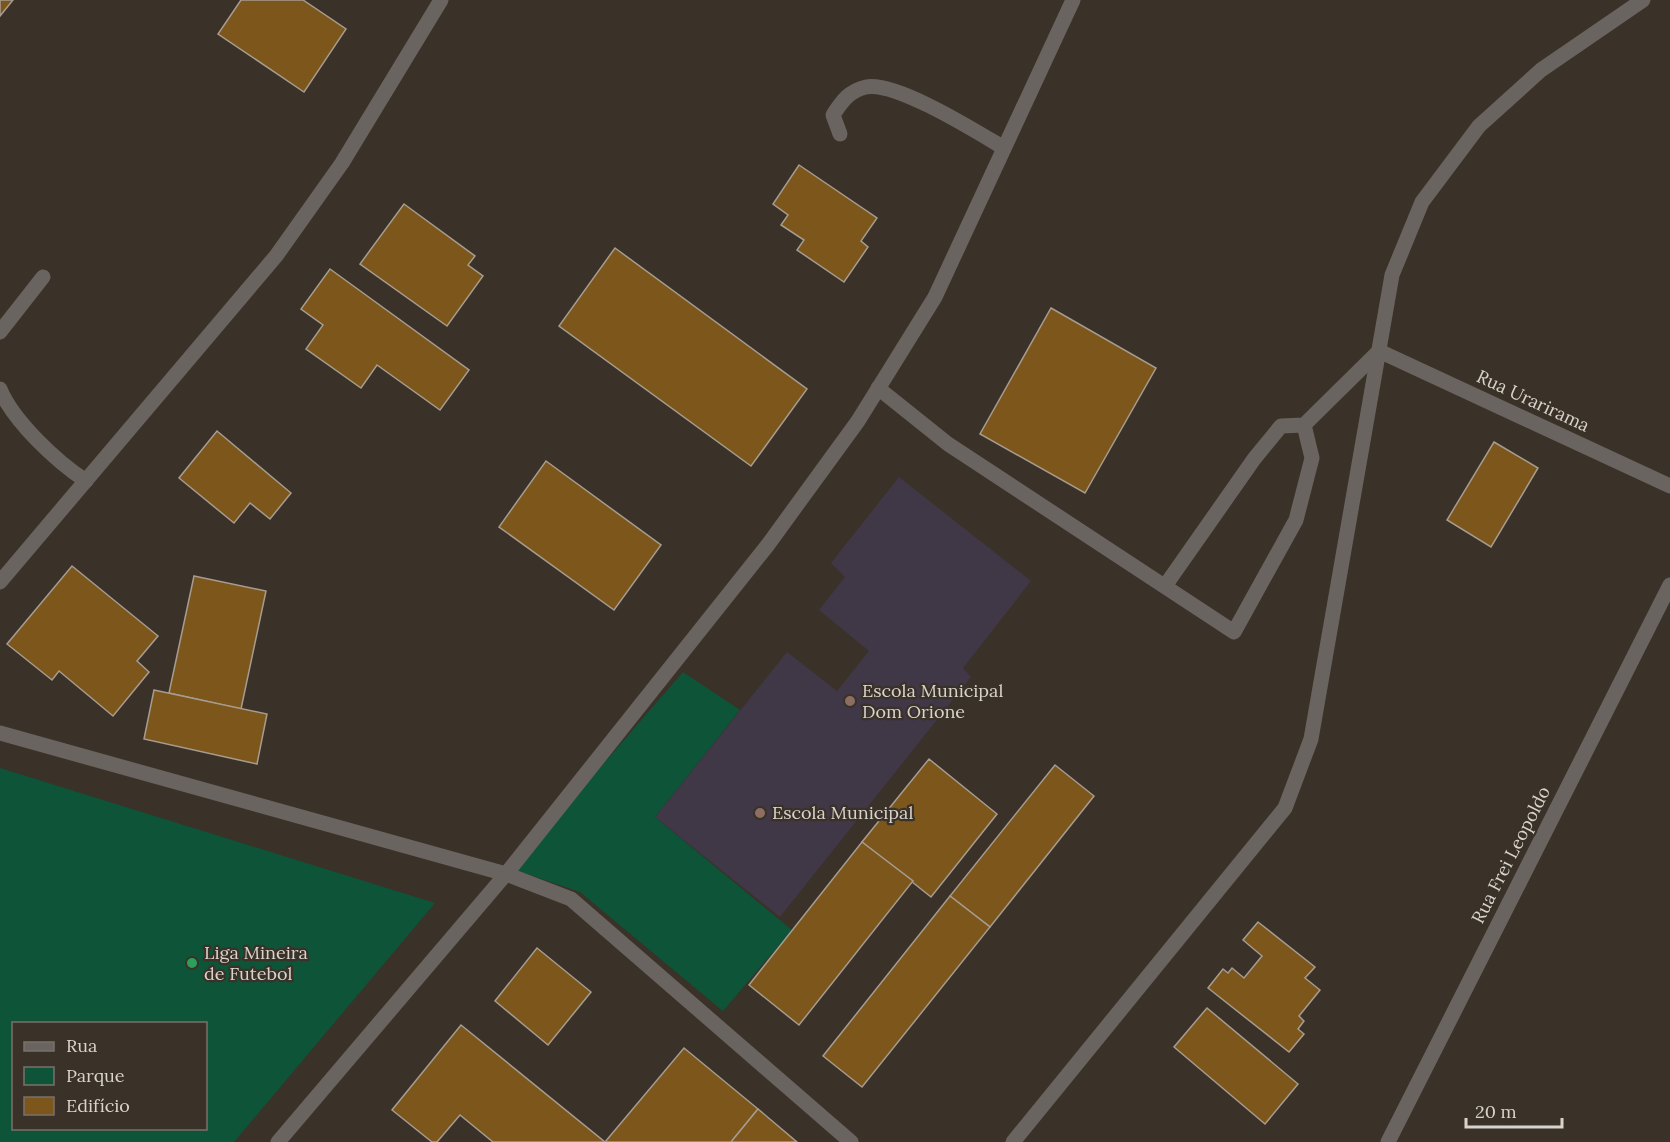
<svg xmlns="http://www.w3.org/2000/svg" width="1670" height="1142" font-family="Lora,serif">
	<style>
		.education { fill: #403747 }
		.green { fill: #0d5438; fill-rule: evenodd }
		.building { fill: #7d561b; stroke: #a69c90; stroke-width: 1.5 }
		.lines { fill: none; stroke-linecap: round; stroke-linejoin: round }
		.service { stroke: #6a6461; stroke-width: 15 }
		.minor { stroke: #6a6461; stroke-width: 15 }
		.education-dot { fill: #8d6e63; stroke: #3a3228; stroke-width: 2 }
		.leisure-dot { fill: #2e9e5b; stroke: #3a3228; stroke-width: 2 }
		.labels { text-anchor: middle; stroke-width: 4.5; stroke-linejoin: round; paint-order: stroke }
		.street-label { font-size: 18px; fill: #d9d3cd; stroke: #3a3228 }
		.poi-label { font-size: 18px; fill: #d9d3cd; stroke: #3a3228; text-anchor: start }
	</style>
	<rect width="100%" height="100%" fill="#3a3228"/>
	<path class="education" d="M 899,477 L 1031,581 L 963,668 L 971,677 L 780,917 L 655,817 L 787,652 L 837,691 L 869,651 L 819,610 L 845,577 L 831,563 Z"/>
	<g class="green">
		<path d="M 683,672 L 740,710 L 655,817 L 792,930 L 723,1011 L 580,892 L 512,869 Z"/>
		<path d="M 0,768 L 435,903 L 234,1142 L 0,1142 ZM 14,1024 L 206,1024 L 206,1128 L 14,1128 Z"/>
	</g>
	<g class="building">
		<path d="M 0,0 L 13,0 L 0,16 Z"/>
		<path d="M 241,0 L 303,0 L 346,29 L 304,92 L 218,34 Z"/>
		<path d="M 799,165 L 877,218 L 861,241 L 868,247 L 844,282 L 797,250 L 804,240 L 781,225 L 788,215 L 773,204 Z"/>
		<path d="M 404,204 L 475,256 L 468,265 L 483,276 L 447,326 L 360,264 Z"/>
		<path d="M 615,248 L 807,389 L 751,466 L 559,326 Z"/>
		<path d="M 330,269 L 469,370 L 440,410 L 377,365 L 361,388 L 306,349 L 323,325 L 301,309 Z"/>
		<path d="M 1051,308 L 1156,368 L 1085,493 L 980,434 Z"/>
		<path d="M 217,431 L 291,493 L 270,519 L 250,503 L 234,523 L 179,478 Z"/>
		<path d="M 1494,442 L 1538,468 L 1491,547 L 1447,520 Z"/>
		<path d="M 546,461 L 661,545 L 614,610 L 499,527 Z"/>
		<path d="M 72,566 L 158,636 L 137,661 L 149,672 L 113,716 L 59,671 L 52,680 L 7,644 Z"/>
		<path d="M 194,576 L 266,591 L 241,709 L 169,693 Z"/>
		<path d="M 154,690 L 267,714 L 257,764 L 144,739 Z"/>
		<path d="M 929,759 L 997,814 L 931,897 L 862,842 Z"/>
		<path d="M 1055,765 L 1094,796 L 990,927 L 950,896 Z"/>
		<path d="M 862,842 L 913,881 L 799,1025 L 749,985 Z"/>
		<path d="M 950,896 L 990,927 L 862,1087 L 823,1056 Z"/>
		<path d="M 1258,922 L 1315,967 L 1305,978 L 1320,990 L 1299,1016 L 1304,1021 L 1298,1029 L 1304,1034 L 1289,1052 L 1208,988 L 1223,969 L 1228,973 L 1232,968 L 1244,978 L 1262,956 L 1243,940 Z"/>
		<path d="M 537,948 L 591,992 L 548,1045 L 495,1001 Z"/>
		<path d="M 1207,1008 L 1298,1084 L 1265,1124 L 1174,1047 Z"/>
		<path d="M 461,1025 L 605,1142 L 493,1142 L 460,1115 L 437,1142 L 432,1142 L 392,1110 Z"/>
		<path d="M 684,1048 L 758,1109 L 731,1142 L 605,1142 Z"/>
		<path d="M 758,1109 L 797,1142 L 731,1142 Z"/>
	</g>
	<g class="lines">
		<g class="service">
			<path d="M 840,134 L 833,115 C 842,101 849,91 866,87 C 896,81 977,132 1004,148"/>
			<path d="M 0,332 L 43,277"/>
			<path d="M 878,388 L 948,444 L 1234,632 L 1296,520 L 1312,458 L 1304,425"/>
			<path d="M 0,389 C 13,421 57,462 86,481"/>
			<path d="M 1165,586 L 1254,459 L 1281,426 L 1304,425 L 1379,351"/>
		</g>
		<g class="minor">
			<path d="M 1379,351 L 1670,486"/>
			<path d="M 0,582 L 276,256 L 342,163 L 441,0"/>
			<path d="M 0,733 L 506,874 L 571,899 L 851,1142"/>
			<path d="M 278,1142 L 506,874 L 767,546 L 858,421 L 935,297 L 1073,0"/>
			<path d="M 1013,1142 L 1285,808 L 1311,739 L 1392,275 L 1422,202 L 1479,126 L 1541,70 L 1643,0"/>
			<path d="M 1388,1142 L 1670,585"/>
		</g>
	</g>
	<g class="education-dot">
		<circle cx="850" cy="701" r="6"/>
		<circle cx="760" cy="813" r="6"/>
	</g>
	<circle class="leisure-dot" cx="192" cy="963" r="6"/>
	<g class="labels">
		<g class="street-label">
			<text transform="translate(1533 401) rotate(25)" y="6">Rua Urarirama</text>
			<text transform="translate(1511 855) rotate(-63)" y="6">Rua Frei Leopoldo</text>
		</g>
		<g class="poi-label">
			<text x="862" y="697">Escola Municipal<tspan x="862" dy="21">Dom Orione</tspan></text>
			<text x="772" y="819">Escola Municipal</text>
			<text x="204" y="959">Liga Mineira<tspan x="204" dy="21">de Futebol</tspan></text>
		</g>
	</g>
	<rect x="12" y="1022" width="195" height="108" fill="#3a3228" stroke="#7a726a" stroke-width="1.5"/>
	<rect x="24" y="1042" width="30" height="9" fill="#6a6461" stroke="#7a726a" stroke-width="1.5"/>
	<text x="66" y="1052" font-size="18" fill="#d9d3cd">Rua</text>
	<rect x="24" y="1067" width="30" height="18" fill="#0d5438" stroke="#7a726a" stroke-width="1.5"/>
	<text x="66" y="1082" font-size="18" fill="#d9d3cd">Parque</text>
	<rect x="24" y="1097" width="30" height="18" fill="#7d561b" stroke="#7a726a" stroke-width="1.5"/>
	<text x="66" y="1112" font-size="18" fill="#d9d3cd">Edifício</text>
	<path d="M1466 1118v9h96v-9" fill="none" stroke="#d9d3cd" stroke-width="3"/>
	<text x="1475" y="1118" font-size="18" fill="#d9d3cd" stroke="#3a3228" stroke-width="4.5" paint-order="stroke">20 m</text>
</svg>
